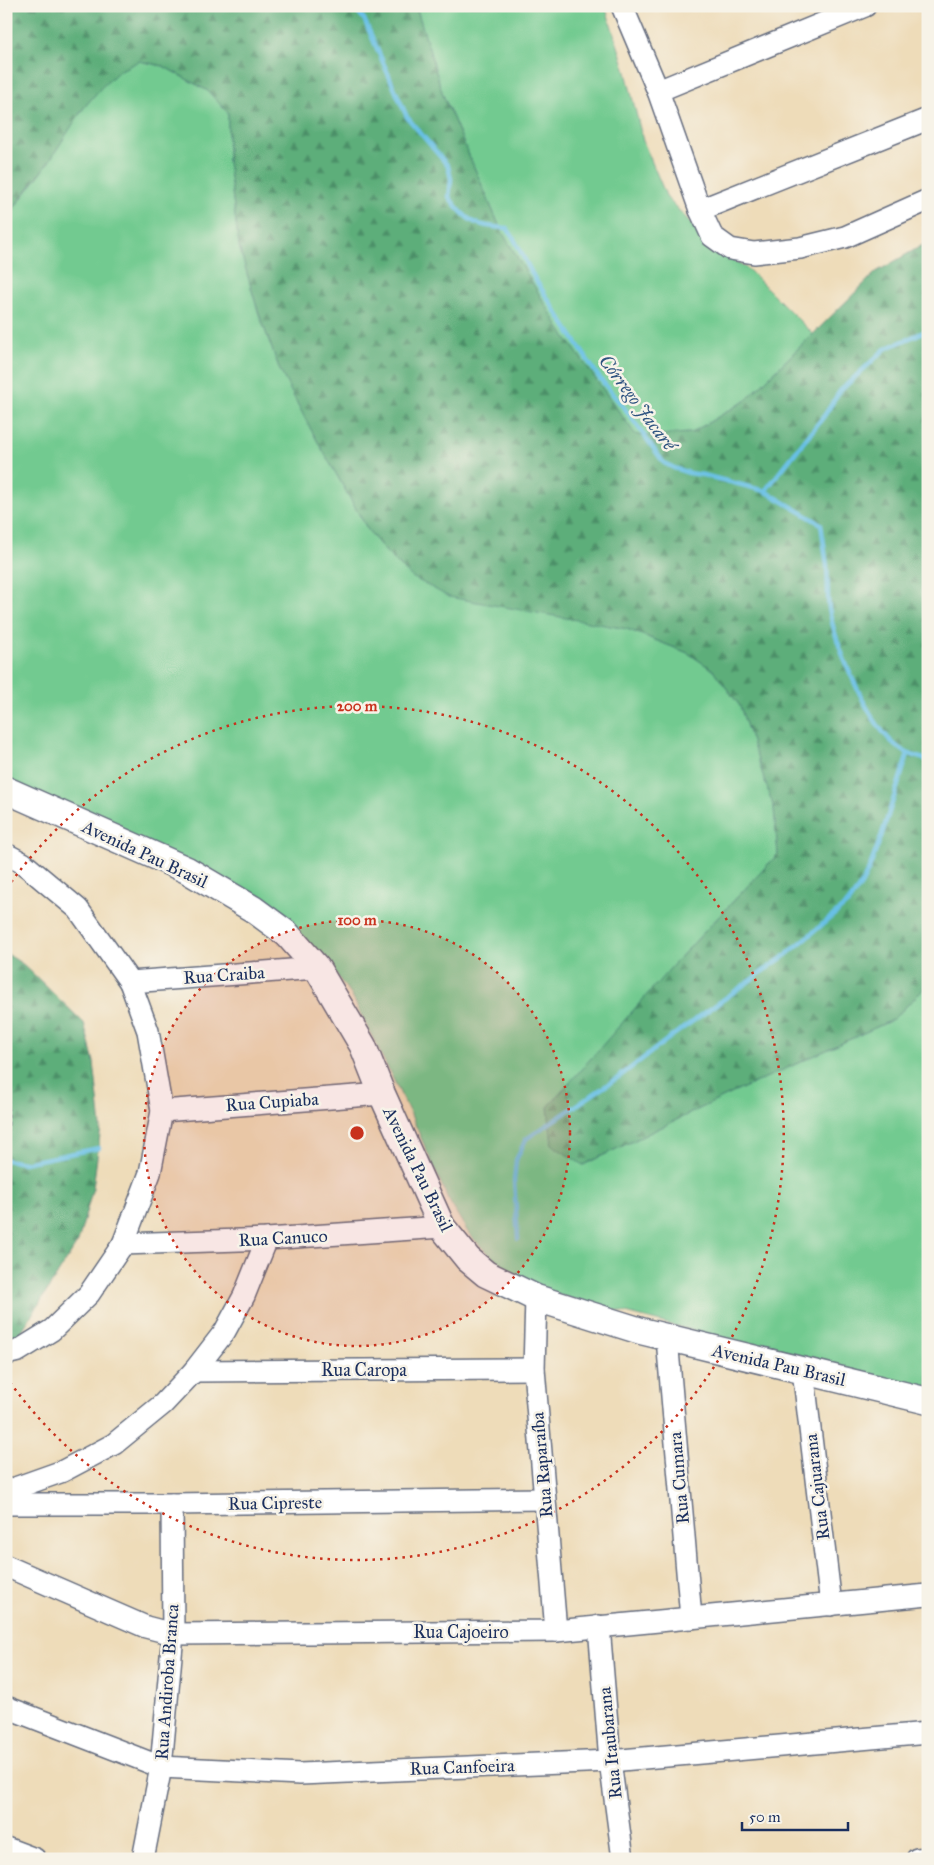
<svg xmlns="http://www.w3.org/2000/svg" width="934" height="1865" font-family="'IM FELL Great Primer',serif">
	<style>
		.green { fill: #72ca90; stroke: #467c77 }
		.forest { fill: url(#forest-firs); stroke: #3c6e6c }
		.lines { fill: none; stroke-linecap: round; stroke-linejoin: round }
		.stream { stroke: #68c0e6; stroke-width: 4.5 }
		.minor-casing { stroke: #656c7e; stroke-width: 24 }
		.major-casing { stroke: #656c7e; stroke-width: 29 }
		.path { stroke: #656c7e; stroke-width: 2.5; stroke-dasharray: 4 4; stroke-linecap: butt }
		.minor { stroke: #fff; stroke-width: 21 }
		.major { stroke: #fff; stroke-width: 26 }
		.ring { fill: none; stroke: #c8321e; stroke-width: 2.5; stroke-dasharray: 2.5 5 }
		.labels { text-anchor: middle; stroke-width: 5; stroke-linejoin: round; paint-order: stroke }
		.street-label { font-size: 18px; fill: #1b2f5e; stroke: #f7f3e8 }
		.water-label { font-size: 19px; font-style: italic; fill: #2e5380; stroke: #f7f3e8 }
		.centre { fill: #c8321e; stroke: #f7f3e8; stroke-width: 2.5 }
		.ring-label { font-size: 15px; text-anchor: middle; font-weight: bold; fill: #c8321e; stroke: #f7f3e8; stroke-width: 5; stroke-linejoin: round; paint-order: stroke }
	</style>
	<defs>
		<pattern id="forest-firs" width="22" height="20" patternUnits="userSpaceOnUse" patternTransform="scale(1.25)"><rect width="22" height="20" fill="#5dae7a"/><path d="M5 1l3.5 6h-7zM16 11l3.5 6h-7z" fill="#4c8e67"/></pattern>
	</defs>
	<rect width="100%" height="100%" fill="#f7f3e8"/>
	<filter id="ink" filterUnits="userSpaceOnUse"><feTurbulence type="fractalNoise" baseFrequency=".02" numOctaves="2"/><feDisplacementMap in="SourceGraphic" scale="10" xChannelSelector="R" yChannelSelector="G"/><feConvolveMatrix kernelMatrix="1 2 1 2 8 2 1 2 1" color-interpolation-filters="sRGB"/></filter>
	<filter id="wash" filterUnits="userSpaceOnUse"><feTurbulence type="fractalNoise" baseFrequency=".0096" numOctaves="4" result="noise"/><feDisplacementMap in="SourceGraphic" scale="20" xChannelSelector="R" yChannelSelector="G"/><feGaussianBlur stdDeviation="1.12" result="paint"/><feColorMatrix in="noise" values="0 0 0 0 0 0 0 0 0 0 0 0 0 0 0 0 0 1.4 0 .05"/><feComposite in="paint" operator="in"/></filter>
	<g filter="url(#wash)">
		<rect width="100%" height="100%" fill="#eedcb9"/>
		<g class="green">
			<path d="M 416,6 L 605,6 L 625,68 L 643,141 L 667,198 L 711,244 L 749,270 L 813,334 L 745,401 L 691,433 L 641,436 L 635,434 L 560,329 L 502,232 L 443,95 Z"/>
			<path d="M 139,61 L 163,66 L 208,91 L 228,113 L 228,161 L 239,246 L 258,311 L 280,370 L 309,426 L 368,530 L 387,553 L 412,577 L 576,619 L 627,629 L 688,653 L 713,670 L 740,706 L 774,808 L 778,854 L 674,964 L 583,1165 L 726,1096 L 892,1020 L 928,985 L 928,1395 L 695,1331 L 554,1294 L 512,1273 L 494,1260 L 469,1234 L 448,1199 L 411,1115 L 352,996 L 317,949 L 6,784 L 6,220 C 20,199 35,182 49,161 C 70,130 88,94 119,71 C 125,67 132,64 139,61 Z"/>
		</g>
		<g class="forest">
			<path d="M 6,6 L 416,6 L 443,95 L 502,232 L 560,329 L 635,434 L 641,436 L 691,433 L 745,401 L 876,272 L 928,242 L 928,985 L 892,1020 L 726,1096 L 583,1165 L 552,1145 L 548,1107 L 674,964 L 778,854 L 774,808 L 740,706 L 713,670 L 688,653 L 627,629 L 449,597 L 412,577 L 387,553 L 368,530 L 309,426 L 280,370 L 258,311 L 239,246 L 228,161 L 228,113 L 208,91 L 163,66 L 139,61 L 119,71 L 101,88 L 82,110 L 48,163 L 23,195 L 6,220 Z"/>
			<path d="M 6,953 L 24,965 L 84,1023 L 94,1062 L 101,1127 L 93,1188 L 78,1242 L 16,1340 L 6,1343 Z"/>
		</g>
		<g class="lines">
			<g class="stream">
				<path d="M 353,6 L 364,19 L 407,117 L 448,166 L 451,179 L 449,197 C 467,222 476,227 507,228 L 513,237 L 535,279 L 598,376 L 625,409 L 664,463 L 674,468 L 689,473 L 703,475 L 765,491 L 821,524 C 823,538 825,552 827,566 C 828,580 827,594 829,608 C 835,644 866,719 894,744 C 903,753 915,757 928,760"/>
				<path d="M 765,491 L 824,416 L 840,391 L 885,349 L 928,330"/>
				<path d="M 6,1160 L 24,1163 L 99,1148"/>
				<path d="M 518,1239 L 514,1181 L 516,1160 L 526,1139 L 619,1077 L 672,1036 L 786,955 L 848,903 L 861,885 L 869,869 L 881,837 L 908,754"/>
			</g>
		</g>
	</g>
	<g filter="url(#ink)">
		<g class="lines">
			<g class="minor-casing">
				<g id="minor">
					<path d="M 622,6 L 658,91 L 700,210 L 928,119"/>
					<path d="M 658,91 L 865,6"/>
					<path d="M 700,210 L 712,236 L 730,249 L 754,253 L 800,248 L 845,237 L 928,200"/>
					<path d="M 6,854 L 23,863 L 78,909 L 130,982 L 148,1031 L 162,1111 L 150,1173 L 123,1244 L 89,1294 L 52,1330 L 18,1351 L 6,1354"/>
					<path d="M 130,982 L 317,968"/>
					<path d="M 162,1111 L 382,1094"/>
					<path d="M 123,1244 L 267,1239 L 442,1227"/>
					<path d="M 536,1298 L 534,1369 L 556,1631"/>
					<path d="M 667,1338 L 691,1618"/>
					<path d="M 803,1370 L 831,1605"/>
					<path d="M 194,1371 L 534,1369"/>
					<path d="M 6,1494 L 18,1487 L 63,1471 L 114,1444 L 163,1404 L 194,1371 L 225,1331 L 244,1296 L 267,1239"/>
					<path d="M 6,1504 L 172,1504 L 544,1499"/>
					<path d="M 6,1566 L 146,1627 L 173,1634 L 556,1631 L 928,1595"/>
					<path d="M 599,1626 L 610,1761 L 623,1859"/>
					<path d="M 6,1707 L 161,1767 L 300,1774 L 610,1761 L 928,1733"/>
					<path d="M 6,1848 L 35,1859"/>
					<path d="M 143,1859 L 161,1767 L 173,1634 L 172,1504"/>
					<path d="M 917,1859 L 928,1858"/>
				</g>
			</g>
			<g class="major-casing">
				<path id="major" d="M 6,790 L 187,870 L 253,909 L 287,934 L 317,968 L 363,1046 L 382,1094 L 442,1227 L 468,1259 L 486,1274 L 536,1298 L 641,1331 L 928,1401"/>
			</g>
			<path class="path" d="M 6,1050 L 9,1063 L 8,1131 L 6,1139"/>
			<use href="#minor" class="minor"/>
			<use href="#major" class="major"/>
		</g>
	</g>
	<circle cx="357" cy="1133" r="213" fill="#c8321e" fill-opacity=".12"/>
	<g class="ring">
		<circle cx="357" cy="1133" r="213"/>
		<path d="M7 888A427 427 0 1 1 7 1378"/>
	</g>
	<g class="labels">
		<g class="street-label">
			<text transform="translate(145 854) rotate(25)" y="6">Avenida Pau Brasil</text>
			<text transform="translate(224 975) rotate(-4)" y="6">Rua Craiba</text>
			<text transform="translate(272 1102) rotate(-4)" y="6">Rua Cupiaba</text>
			<text transform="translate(418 1169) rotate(64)" y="6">Avenida Pau Brasil</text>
			<text transform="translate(283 1238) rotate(-3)" y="6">Rua Canuco</text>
			<text transform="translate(779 1365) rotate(13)" y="6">Avenida Pau Brasil</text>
			<text x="364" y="1376">Rua Caropa</text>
			<text transform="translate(542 1465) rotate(-95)" y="6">Rua Raparaíba</text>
			<text transform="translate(679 1478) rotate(-95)" y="6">Rua Cumara</text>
			<text transform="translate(817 1487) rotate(-97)" y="6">Rua Cajuarana</text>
			<text transform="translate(275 1503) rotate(-1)" y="6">Rua Cipreste</text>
			<text x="461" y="1638">Rua Cajoeiro</text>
			<text transform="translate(167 1682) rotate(-86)" y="6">Rua Andiroba Branca</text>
			<text transform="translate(610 1743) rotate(-96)" y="6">Rua Itaubarana</text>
			<text transform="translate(462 1767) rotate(-2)" y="6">Rua Canfoeira</text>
		</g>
		<g class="water-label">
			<text transform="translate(638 402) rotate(53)" y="7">Córrego Jacaré</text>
		</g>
	</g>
	<circle cx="357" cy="1133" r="8" class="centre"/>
	<g class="ring-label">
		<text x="357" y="711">200 m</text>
		<text x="357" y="925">100 m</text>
	</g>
	<rect width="934" height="1865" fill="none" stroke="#f7f3e8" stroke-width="25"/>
	<path d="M742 1822v8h106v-8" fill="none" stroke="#1b2f5e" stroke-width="2.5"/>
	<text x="749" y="1822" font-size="15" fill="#1b2f5e" stroke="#f7f3e8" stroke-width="4" paint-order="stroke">50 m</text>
</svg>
